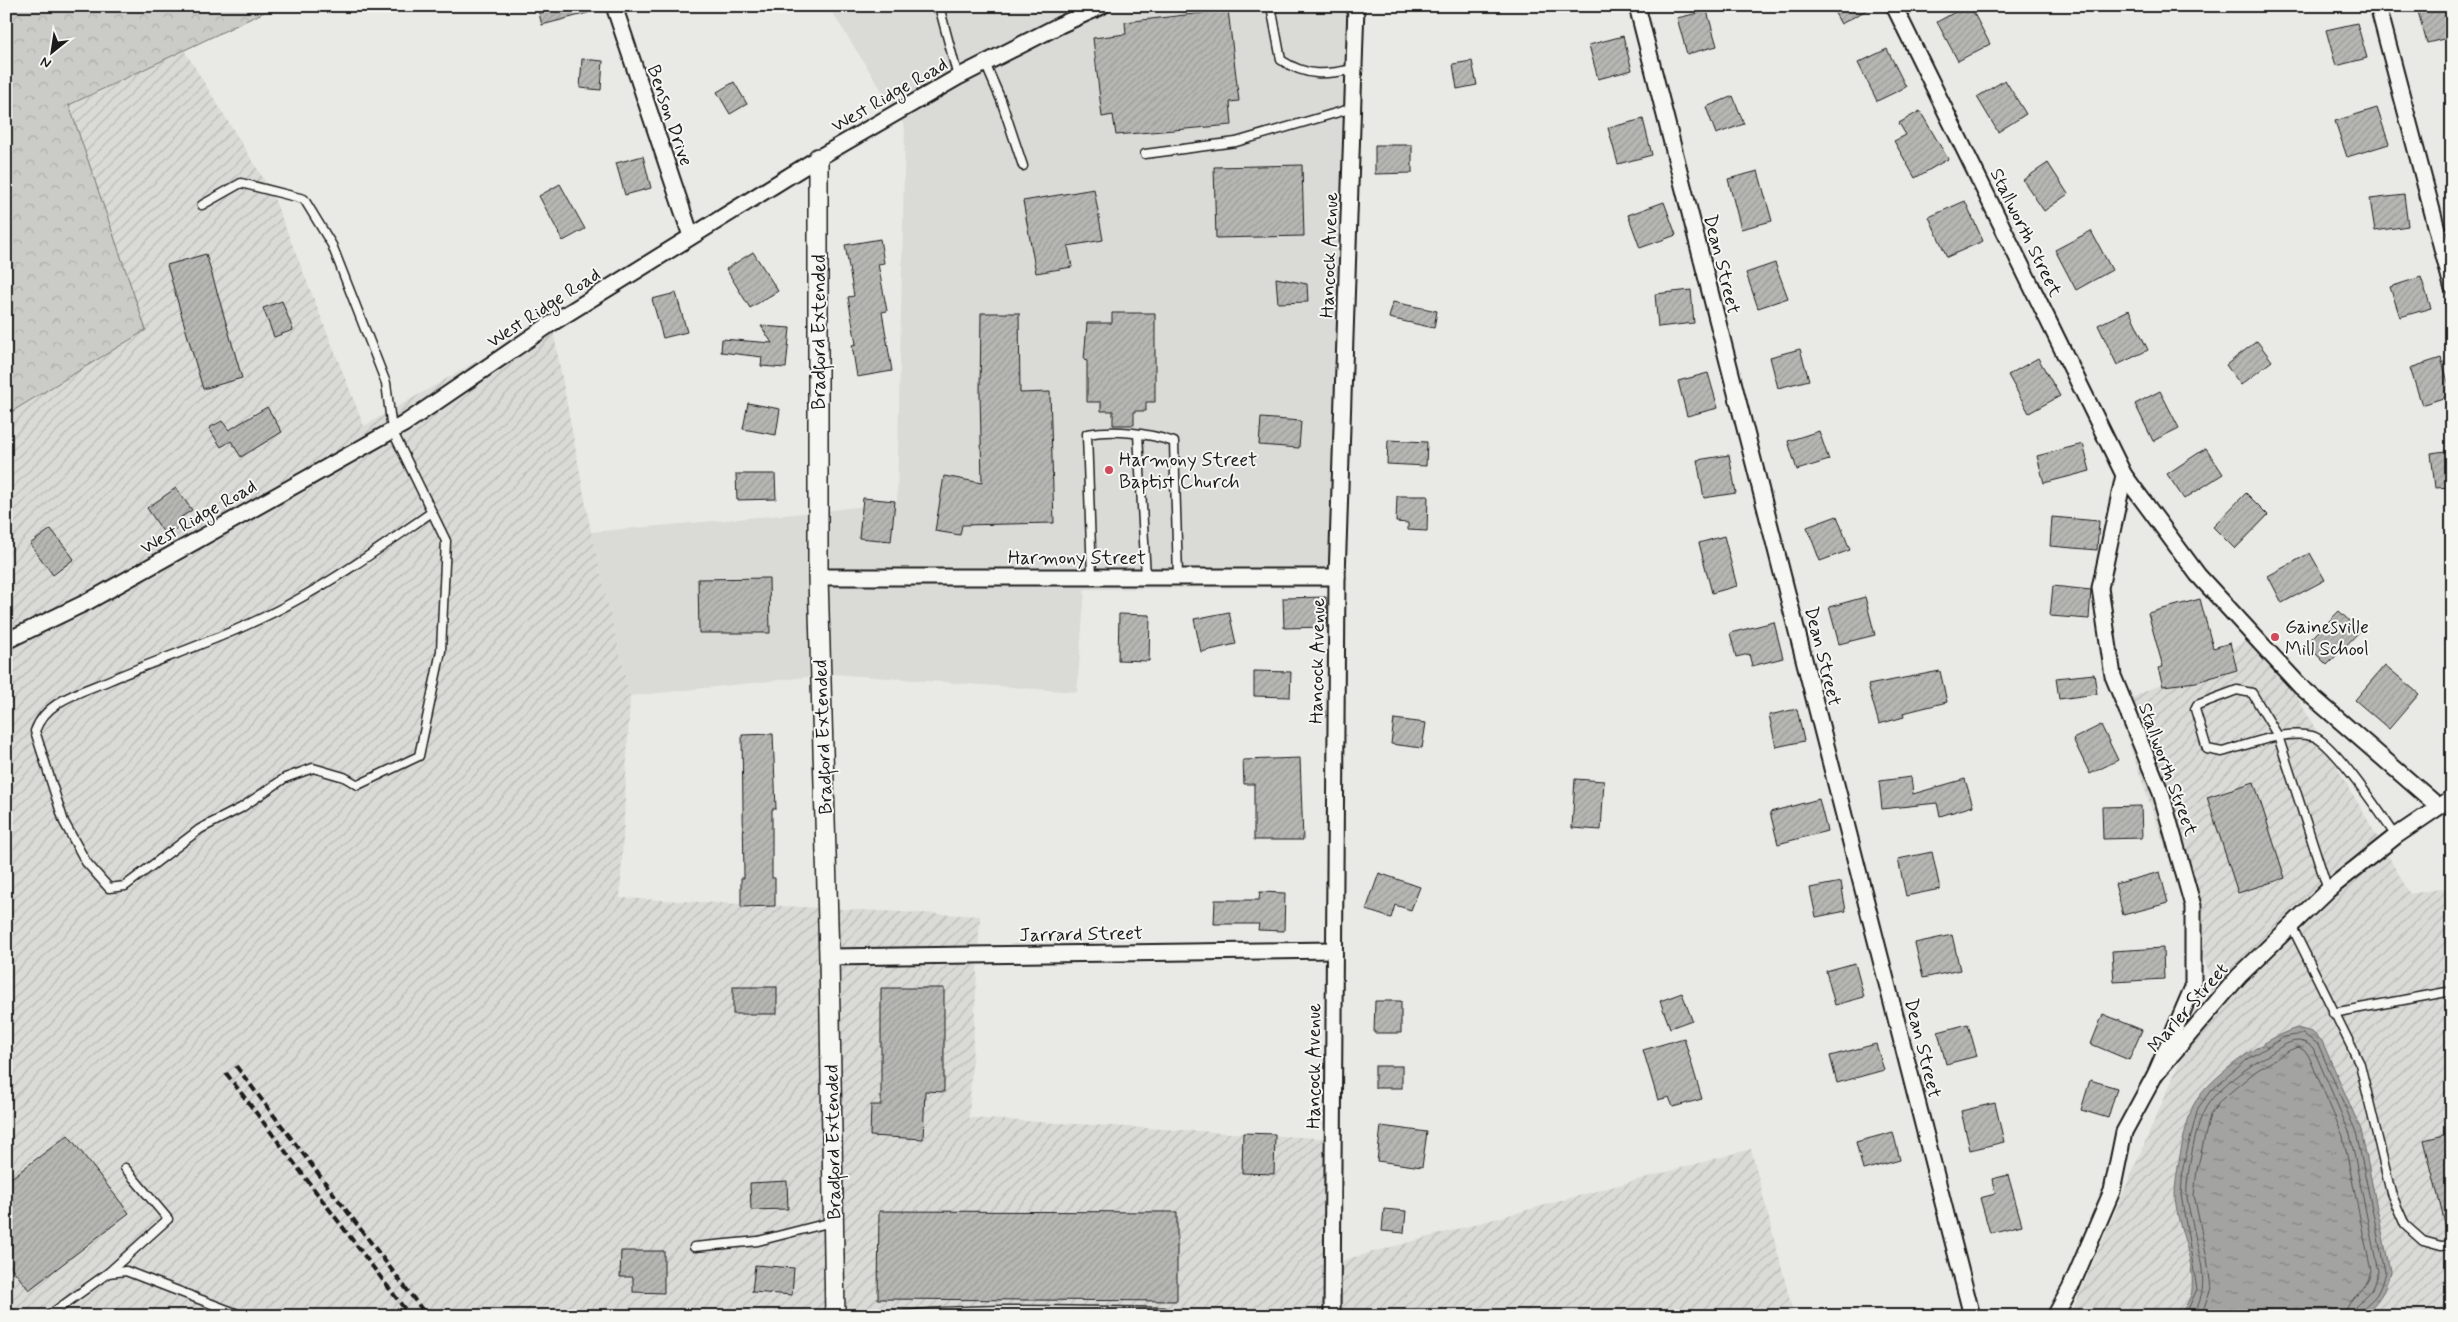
<svg xmlns="http://www.w3.org/2000/svg" width="2458" height="1322" font-family="Mynerve,sans-serif">
	<style>
		.built { fill: #dadad6 }
		.industrial { fill: url(#industrial-furrows) }
		.forest { fill: url(#forest-crowns); stroke: #747472 }
		.water { fill: url(#water-ripples); stroke: #6d6d6c }
		.lines { fill: none; stroke-linecap: round; stroke-linejoin: round }
		.shore { stroke: #525251; stroke-width: 1 }
		.building { fill: url(#building-hatch); stroke: #1c1c1c }
		.service-casing { stroke: #1c1c1c; stroke-width: 11 }
		.minor-casing { stroke: #1c1c1c; stroke-width: 19 }
		.tertiary-casing { stroke: #1c1c1c; stroke-width: 22 }
		.service { stroke: #f6f6f2; stroke-width: 8 }
		.minor { stroke: #f6f6f2; stroke-width: 15 }
		.tertiary { stroke: #f6f6f2; stroke-width: 19 }
		.rail { stroke: #1c1c1c; stroke-width: 4; stroke-dasharray: 8 4; stroke-linecap: butt }
		.poi-dot { fill: #d1495b; stroke: #f6f6f2; stroke-width: 2 }
		.labels { text-anchor: middle; stroke-width: 4; stroke-linejoin: round; paint-order: stroke }
		.street-label { font-size: 19px; fill: #1c1c1c; stroke: #f6f6f2 }
		.poi-label { font-size: 19px; fill: #1c1c1c; stroke: #f6f6f2; text-anchor: start }
	</style>
	<defs>
		<pattern id="industrial-furrows" width="10" height="10" patternUnits="userSpaceOnUse" patternTransform="scale(1.25)"><rect width="10" height="10" fill="#dadad6"/><path d="M-1 1l2-2M0 10L10 0M9 11l2-2" fill="none" stroke="#babab7"/></pattern>
		<pattern id="forest-crowns" width="20" height="18" patternUnits="userSpaceOnUse" patternTransform="scale(1.25)"><rect width="20" height="18" fill="#cbcbc7"/><path d="M2 6a3 3 0 1 1 6 0M12 15a3 3 0 1 1 6 0" fill="none" stroke="#aeaeaa"/></pattern>
		<pattern id="water-ripples" width="26" height="14" patternUnits="userSpaceOnUse" patternTransform="scale(1.25)"><rect width="26" height="14" fill="#a3a3a1"/><path d="M2 4q2-2 4 0t4 0M15 11q2-2 4 0t4 0" fill="none" stroke="#848482"/></pattern>
		<pattern id="building-hatch" width="6" height="6" patternUnits="userSpaceOnUse" patternTransform="scale(1.25)"><rect width="6" height="6" fill="#b6b6b3"/><path d="M-1 1l2-2M0 6l6-6M5 7l2-2" fill="none" stroke="#9c9c99"/></pattern>
	</defs>
	<rect width="100%" height="100%" fill="#e9e9e5"/>
	<filter id="ink" filterUnits="userSpaceOnUse"><feTurbulence type="fractalNoise" baseFrequency=".02" numOctaves="2"/><feDisplacementMap in="SourceGraphic" scale="10" xChannelSelector="R" yChannelSelector="G"/><feConvolveMatrix kernelMatrix="1 2 1 2 8 2 1 2 1" color-interpolation-filters="sRGB"/></filter>
	<g filter="url(#ink)">
		<path class="built" d="M 828,6 L 1351,6 L 1343,587 L 1085,589 L 1077,692 L 834,674 L 630,696 L 591,532 L 816,512 L 897,502 L 905,127 Z"/>
		<g class="industrial">
			<path d="M 184,50 L 271,191 L 364,426 L 551,319 L 591,532 L 630,696 L 620,898 L 980,916 L 969,1118 L 1334,1139 L 1333,1263 L 1751,1149 L 1794,1316 L 6,1316 L 6,415 L 146,330 L 69,105 Z"/>
			<path d="M 2261,634 L 2410,894 L 2452,887 L 2452,1316 L 2070,1316 L 2213,985 L 2116,706 Z"/>
		</g>
		<path class="forest" d="M 6,6 L 277,6 L 69,105 L 146,330 L 6,415 Z"/>
		<path class="water" d="M 2297,1028 L 2312,1032 L 2322,1041 L 2361,1130 L 2390,1271 C 2386,1291 2378,1304 2361,1316 L 2179,1316 C 2184,1308 2192,1298 2192,1289 C 2195,1257 2176,1226 2175,1195 C 2175,1176 2185,1124 2193,1106 C 2207,1078 2268,1036 2297,1028 Z"/>
		<g class="lines">
			<g class="shore">
				<path d="M 2185,1316 L 2197,1289 L 2181,1195 L 2183,1167 L 2198,1108 L 2211,1090 L 2248,1059 L 2284,1037 L 2303,1034 L 2318,1044 L 2356,1132 L 2385,1271 C 2383,1280 2381,1287 2377,1294 C 2372,1302 2360,1308 2359,1316"/>
				<path d="M 2193,1316 C 2210,1287 2201,1262 2194,1231 C 2192,1220 2188,1208 2187,1197 C 2185,1181 2196,1125 2204,1111 C 2216,1087 2247,1068 2270,1054 C 2285,1044 2298,1034 2313,1048 L 2350,1134 L 2378,1271 L 2372,1290 L 2355,1307 L 2353,1316"/>
				<path d="M 2201,1316 L 2211,1288 L 2207,1258 L 2194,1195 L 2197,1170 L 2210,1115 L 2221,1100 L 2256,1071 L 2290,1050 L 2299,1047 L 2307,1053 L 2310,1059 L 2343,1136 L 2371,1271 C 2367,1294 2346,1297 2345,1316"/>
			</g>
		</g>
		<g class="building">
			<path d="M 537,6 L 595,6 L 595,11 L 542,25 Z"/>
			<path d="M 1831,6 L 1874,6 L 1841,24 Z"/>
			<path d="M 1966,6 L 1970,6 L 1990,44 L 1958,61 L 1937,22 Z"/>
			<path d="M 2425,6 L 2447,6 L 2452,22 L 2452,37 L 2427,43 L 2417,8 Z"/>
			<path d="M 1228,10 L 1239,101 L 1230,102 L 1232,125 L 1116,135 L 1113,115 L 1102,117 L 1093,38 L 1126,34 L 1125,22 Z"/>
			<path d="M 1707,11 L 1717,46 L 1687,54 L 1677,18 Z"/>
			<path d="M 2357,23 L 2367,58 L 2336,66 L 2326,30 Z"/>
			<path d="M 1623,36 L 1632,70 L 1598,79 L 1589,45 Z"/>
			<path d="M 1887,49 L 1906,87 L 1877,101 L 1858,63 Z"/>
			<path d="M 582,59 L 603,61 L 601,90 L 580,88 Z"/>
			<path d="M 1472,61 L 1477,85 L 1457,89 L 1453,64 Z"/>
			<path d="M 2005,80 L 2026,114 L 1998,132 L 1977,97 Z"/>
			<path d="M 734,82 L 747,104 L 730,114 L 717,92 Z"/>
			<path d="M 1733,96 L 1744,124 L 1716,134 L 1706,107 Z"/>
			<path d="M 2377,108 L 2389,144 L 2347,157 L 2335,121 Z"/>
			<path d="M 1920,111 L 1948,159 L 1915,178 L 1894,141 L 1906,135 L 1899,123 Z"/>
			<path d="M 1643,119 L 1652,155 L 1618,164 L 1608,128 Z"/>
			<path d="M 1375,145 L 1412,145 L 1412,173 L 1375,174 Z"/>
			<path d="M 643,156 L 651,188 L 625,195 L 616,163 Z"/>
			<path d="M 2048,163 L 2068,194 L 2044,211 L 2023,180 Z"/>
			<path d="M 1302,165 L 1304,236 L 1216,238 L 1214,167 Z"/>
			<path d="M 1758,171 L 1772,221 L 1741,229 L 1728,179 Z"/>
			<path d="M 560,184 L 585,229 L 563,241 L 539,196 Z"/>
			<path d="M 1094,189 L 1103,240 L 1068,246 L 1072,267 L 1036,273 L 1023,201 Z"/>
			<path d="M 2404,195 L 2408,226 L 2375,231 L 2370,199 Z"/>
			<path d="M 1965,201 L 1983,241 L 1947,257 L 1929,217 Z"/>
			<path d="M 1664,202 L 1676,235 L 1640,248 L 1628,215 Z"/>
			<path d="M 2091,231 L 2112,270 L 2076,290 L 2055,250 Z"/>
			<path d="M 880,239 L 884,263 L 878,264 L 887,311 L 882,312 L 892,371 L 857,377 L 852,345 L 856,344 L 848,297 L 854,296 L 845,245 Z"/>
			<path d="M 753,252 L 778,291 L 750,308 L 726,269 Z"/>
			<path d="M 206,254 L 242,378 L 203,389 L 167,265 Z"/>
			<path d="M 1775,263 L 1788,298 L 1758,308 L 1746,273 Z"/>
			<path d="M 2421,277 L 2431,308 L 2400,317 L 2390,287 Z"/>
			<path d="M 1276,278 L 1307,284 L 1308,302 L 1278,303 Z"/>
			<path d="M 1691,290 L 1694,323 L 1658,327 L 1655,294 Z"/>
			<path d="M 676,293 L 687,332 L 663,338 L 652,299 Z"/>
			<path d="M 282,301 L 293,330 L 274,337 L 263,308 Z"/>
			<path d="M 1393,302 L 1437,311 L 1434,328 L 1389,318 Z"/>
			<path d="M 2129,310 L 2148,350 L 2117,365 L 2098,325 Z"/>
			<path d="M 981,313 L 1019,313 L 1020,393 L 1050,392 L 1054,523 L 962,525 L 960,535 L 935,531 L 944,476 L 982,483 L 980,394 Z"/>
			<path d="M 1112,313 L 1155,313 L 1155,402 L 1146,402 L 1146,411 L 1134,411 L 1134,425 L 1113,425 L 1113,411 L 1101,411 L 1101,402 L 1087,402 L 1087,361 L 1084,360 L 1087,323 L 1112,323 Z"/>
			<path d="M 761,326 L 790,328 L 786,368 L 761,366 L 762,357 L 721,352 L 722,339 L 772,343 Z"/>
			<path d="M 2257,341 L 2272,361 L 2241,385 L 2226,365 Z"/>
			<path d="M 1800,349 L 1809,380 L 1778,388 L 1770,357 Z"/>
			<path d="M 2038,358 L 2060,396 L 2029,413 L 2008,375 Z"/>
			<path d="M 2441,358 L 2452,395 L 2422,405 L 2410,368 Z"/>
			<path d="M 1708,373 L 1718,408 L 1687,416 L 1678,381 Z"/>
			<path d="M 2160,391 L 2179,428 L 2153,441 L 2135,404 Z"/>
			<path d="M 748,403 L 780,409 L 776,435 L 743,429 Z"/>
			<path d="M 267,407 L 282,432 L 241,457 L 231,441 L 221,447 L 209,428 L 222,421 L 229,430 Z"/>
			<path d="M 1261,418 L 1301,421 L 1299,448 L 1259,445 Z"/>
			<path d="M 1819,431 L 1829,460 L 1797,470 L 1788,441 Z"/>
			<path d="M 1388,440 L 1427,442 L 1426,466 L 1387,464 Z"/>
			<path d="M 2083,444 L 2090,471 L 2044,483 L 2037,456 Z"/>
			<path d="M 2206,448 L 2223,474 L 2184,499 L 2167,474 Z"/>
			<path d="M 2452,450 L 2452,487 L 2435,488 L 2431,453 Z"/>
			<path d="M 1729,455 L 1736,493 L 1704,498 L 1697,460 Z"/>
			<path d="M 736,474 L 775,474 L 776,499 L 737,500 Z"/>
			<path d="M 176,488 L 192,510 L 177,520 L 181,526 L 166,536 L 147,508 Z"/>
			<path d="M 2246,493 L 2268,515 L 2235,549 L 2213,527 Z"/>
			<path d="M 1397,496 L 1428,496 L 1427,531 L 1408,530 L 1408,523 L 1396,522 Z"/>
			<path d="M 863,498 L 895,501 L 891,541 L 859,538 Z"/>
			<path d="M 1837,516 L 1850,550 L 1820,561 L 1807,527 Z"/>
			<path d="M 2052,517 L 2099,521 L 2097,550 L 2050,546 Z"/>
			<path d="M 51,529 L 74,559 L 53,575 L 30,544 Z"/>
			<path d="M 1724,536 L 1737,586 L 1712,593 L 1699,543 Z"/>
			<path d="M 2310,553 L 2325,580 L 2282,603 L 2268,576 Z"/>
			<path d="M 769,578 L 770,633 L 699,633 L 698,579 Z"/>
			<path d="M 2053,586 L 2091,590 L 2089,619 L 2050,616 Z"/>
			<path d="M 1326,597 L 1327,627 L 1284,628 L 1283,598 Z"/>
			<path d="M 1865,597 L 1875,635 L 1839,644 L 1829,607 Z"/>
			<path d="M 2200,599 L 2213,648 L 2230,643 L 2237,670 L 2196,682 L 2163,686 L 2158,668 L 2163,667 L 2148,613 Z"/>
			<path d="M 2339,611 L 2360,631 L 2327,665 L 2306,644 Z"/>
			<path d="M 1229,612 L 1236,644 L 1201,652 L 1194,619 Z"/>
			<path d="M 1119,614 L 1150,615 L 1149,661 L 1118,660 Z"/>
			<path d="M 1774,622 L 1783,658 L 1752,666 L 1749,654 L 1736,657 L 1730,633 Z"/>
			<path d="M 2385,665 L 2419,694 L 2389,729 L 2355,700 Z"/>
			<path d="M 1254,671 L 1291,672 L 1290,697 L 1254,696 Z"/>
			<path d="M 1940,671 L 1947,702 L 1903,713 L 1904,717 L 1879,724 L 1868,685 Z"/>
			<path d="M 2094,674 L 2097,694 L 2059,699 L 2056,678 Z"/>
			<path d="M 1797,709 L 1804,741 L 1776,747 L 1769,715 Z"/>
			<path d="M 1394,719 L 1426,723 L 1422,748 L 1391,744 Z"/>
			<path d="M 2101,725 L 2118,760 L 2090,774 L 2073,739 Z"/>
			<path d="M 773,734 L 776,809 L 772,809 L 772,878 L 775,878 L 775,906 L 741,907 L 741,878 L 744,878 L 742,735 Z"/>
			<path d="M 1300,758 L 1303,840 L 1254,840 L 1254,784 L 1244,784 L 1243,760 Z"/>
			<path d="M 1911,777 L 1913,794 L 1965,779 L 1973,806 L 1940,816 L 1937,803 L 1882,809 L 1879,781 Z"/>
			<path d="M 1575,779 L 1604,781 L 1601,830 L 1572,828 Z"/>
			<path d="M 2254,782 L 2285,878 L 2238,893 L 2207,797 Z"/>
			<path d="M 1819,799 L 1827,831 L 1778,844 L 1770,812 Z"/>
			<path d="M 2141,806 L 2142,838 L 2103,839 L 2102,807 Z"/>
			<path d="M 1932,852 L 1940,889 L 1906,896 L 1898,859 Z"/>
			<path d="M 2160,872 L 2168,903 L 2123,915 L 2115,884 Z"/>
			<path d="M 1379,873 L 1420,887 L 1411,910 L 1395,905 L 1391,918 L 1366,910 Z"/>
			<path d="M 1841,882 L 1846,911 L 1816,917 L 1810,888 Z"/>
			<path d="M 1260,892 L 1285,893 L 1284,931 L 1258,930 L 1259,924 L 1214,924 L 1215,900 L 1259,900 Z"/>
			<path d="M 1952,935 L 1960,970 L 1923,978 L 1915,943 Z"/>
			<path d="M 2163,948 L 2164,979 L 2114,982 L 2112,951 Z"/>
			<path d="M 1855,963 L 1864,997 L 1835,1005 L 1826,971 Z"/>
			<rect x="733" y="987" width="44" height="27"/>
			<path d="M 881,988 L 944,988 L 944,1092 L 925,1091 L 923,1139 L 870,1136 L 871,1105 L 881,1105 Z"/>
			<path d="M 1682,993 L 1692,1020 L 1670,1028 L 1660,1001 Z"/>
			<path d="M 1375,1001 L 1401,1001 L 1401,1033 L 1374,1033 Z"/>
			<path d="M 2103,1014 L 2142,1030 L 2129,1060 L 2091,1044 Z"/>
			<path d="M 1968,1024 L 1977,1056 L 1946,1064 L 1938,1032 Z"/>
			<path d="M 1684,1038 L 1702,1099 L 1673,1107 L 1669,1097 L 1658,1100 L 1643,1050 Z"/>
			<path d="M 1876,1044 L 1884,1070 L 1837,1083 L 1830,1056 Z"/>
			<rect x="1375" y="1066" width="27" height="22"/>
			<path d="M 2090,1080 L 2117,1088 L 2108,1118 L 2081,1110 Z"/>
			<path d="M 1995,1103 L 2004,1142 L 1970,1150 L 1961,1111 Z"/>
			<path d="M 1381,1126 L 1427,1132 L 1422,1167 L 1377,1161 Z"/>
			<path d="M 1893,1132 L 1900,1160 L 1863,1170 L 1856,1142 Z"/>
			<path d="M 1243,1133 L 1275,1134 L 1274,1174 L 1242,1173 Z"/>
			<path d="M 2452,1133 L 2452,1227 L 2446,1228 L 2424,1140 Z"/>
			<path d="M 68,1135 L 129,1213 L 29,1290 L 6,1261 L 6,1182 Z"/>
			<path d="M 2008,1175 L 2022,1225 L 1990,1233 L 1980,1198 L 1995,1194 L 1992,1179 Z"/>
			<path d="M 787,1181 L 788,1209 L 751,1210 L 750,1183 Z"/>
			<path d="M 1384,1209 L 1406,1211 L 1404,1233 L 1382,1231 Z"/>
			<path d="M 879,1211 L 1177,1212 L 1177,1301 L 878,1299 Z"/>
			<path d="M 621,1251 L 664,1251 L 664,1293 L 633,1292 L 633,1277 L 620,1277 Z"/>
			<path d="M 755,1265 L 794,1268 L 792,1295 L 752,1292 Z"/>
		</g>
		<g class="lines">
			<g class="service-casing">
				<g id="service">
					<path d="M 939,6 L 958,77"/>
					<path d="M 1271,6 L 1281,60 C 1307,77 1325,75 1354,69"/>
					<path d="M 985,63 L 1001,100 L 1023,166"/>
					<path d="M 1145,154 L 1236,142 L 1353,108"/>
					<path d="M 202,205 L 241,183 L 304,199 L 332,245 L 386,383 L 392,430 L 446,541 L 441,651 L 419,756 L 358,785 L 344,777 L 313,768 L 285,778 L 241,808 L 200,829 L 125,886 L 109,888 L 86,862 L 64,822 L 35,731 C 46,700 82,692 110,680 C 172,654 236,634 295,601 C 343,575 387,543 432,512"/>
					<path d="M 1138,434 L 1146,577"/>
					<path d="M 1092,577 L 1087,434 C 1115,429 1148,433 1174,442 L 1178,577"/>
					<path d="M 2328,890 L 2278,736 L 2252,693 L 2237,690 L 2197,705 L 2195,709 L 2207,749 L 2222,752 C 2250,744 2283,730 2312,736 C 2332,740 2382,816 2396,836"/>
					<path d="M 2292,927 L 2360,1064 L 2391,1193 L 2405,1225 L 2423,1241 L 2441,1246 L 2452,1245"/>
					<path d="M 2333,1013 L 2452,991"/>
					<path d="M 694,1247 L 758,1241 L 832,1222"/>
					<path d="M 108,1273 L 168,1219 L 125,1168"/>
					<path d="M 6,1309 L 13,1316"/>
					<path d="M 48,1316 L 108,1273 L 126,1271 L 243,1316"/>
					<path d="M 896,1316 C 985,1306 1075,1311 1164,1312"/>
				</g>
			</g>
			<g class="minor-casing">
				<g id="minor">
					<path d="M 614,6 L 691,236"/>
					<path d="M 1637,6 L 1972,1316"/>
					<path d="M 1894,6 L 2124,475 L 2100,588 L 2113,676 L 2161,793 L 2193,906 L 2193,987 L 2156,1073"/>
					<path d="M 2378,6 L 2452,286"/>
					<path d="M 2124,475 L 2198,575 L 2300,686 L 2438,806"/>
					<path d="M 818,577 L 1337,577"/>
					<path d="M 6,641 L 89,601 L 404,424 L 549,325 L 818,158 L 958,77 L 1060,25 L 1102,6"/>
					<path d="M 829,957 L 1333,950"/>
					<path d="M 1332,1316 L 1337,577 L 1356,6"/>
					<path d="M 2055,1316 L 2070,1289 L 2112,1191 L 2124,1132 L 2156,1073 L 2239,976 L 2328,890 L 2396,836 L 2452,798"/>
				</g>
			</g>
			<g class="tertiary-casing">
				<path id="tertiary" d="M 818,158 L 818,577 L 829,957 L 835,1316"/>
			</g>
			<use href="#service" class="service"/>
			<use href="#minor" class="minor"/>
			<use href="#tertiary" class="tertiary"/>
			<g class="rail">
				<path d="M 236,1066 L 427,1316"/>
				<path d="M 226,1073 L 410,1316"/>
			</g>
		</g>
	</g>
	<g class="poi-dot">
		<circle cx="1109" cy="470" r="5"/>
		<circle cx="2275" cy="637" r="5"/>
	</g>
	<g class="labels">
		<g class="street-label">
			<text transform="translate(889 94) rotate(-30)" y="7">West Ridge Road</text>
			<text transform="translate(671 115) rotate(71)" y="7">Benson Drive</text>
			<text transform="translate(2027 232) rotate(64)" y="7">Stallworth Street</text>
			<text transform="translate(1328 255) rotate(-88)" y="7">Hancock Avenue</text>
			<text transform="translate(1723 264) rotate(76)" y="7">Dean Street</text>
			<text transform="translate(543 307) rotate(-33)" y="7">West Ridge Road</text>
			<text transform="translate(818 332) rotate(-90)" y="7">Bradford Extended</text>
			<text transform="translate(198 516) rotate(-30)" y="7">West Ridge Road</text>
			<text x="1077" y="564">Harmony Street</text>
			<text transform="translate(1824 656) rotate(76)" y="7">Dean Street</text>
			<text transform="translate(1316 661) rotate(-89)" y="7">Hancock Avenue</text>
			<text transform="translate(822 737) rotate(-92)" y="7">Bradford Extended</text>
			<text transform="translate(2169 769) rotate(70)" y="7">Stallworth Street</text>
			<text transform="translate(1081 933) rotate(-1)" y="7">Jarrard Street</text>
			<text transform="translate(2187 1007) rotate(-49)" y="7">Marler Street</text>
			<text transform="translate(1924 1048) rotate(76)" y="7">Dean Street</text>
			<text transform="translate(1313 1066) rotate(-90)" y="7">Hancock Avenue</text>
			<text transform="translate(832 1142) rotate(-91)" y="7">Bradford Extended</text>
		</g>
		<g class="poi-label">
			<text x="1119" y="466">Harmony Street<tspan x="1119" dy="22">Baptist Church</tspan></text>
			<text x="2285" y="633">Gainesville<tspan x="2285" dy="22">Mill School</tspan></text>
		</g>
	</g>
	<rect width="2458" height="1322" fill="none" stroke="#f6f6f2" stroke-width="25"/>
	<rect x="12" y="12" width="2433" height="1297" fill="none" stroke="#1c1c1c" stroke-width="2" filter="url(#ink)"/>
	<g transform="translate(52 52) rotate(210)" stroke="#f6f6f2" stroke-width="4" paint-order="stroke">
	<path d="M0-4L9 19L0 12L-9 19Z" fill="#1c1c1c"/>
	<text y="-8" font-size="14" font-weight="bold" text-anchor="middle" fill="#1c1c1c">N</text>
	</g>
</svg>
